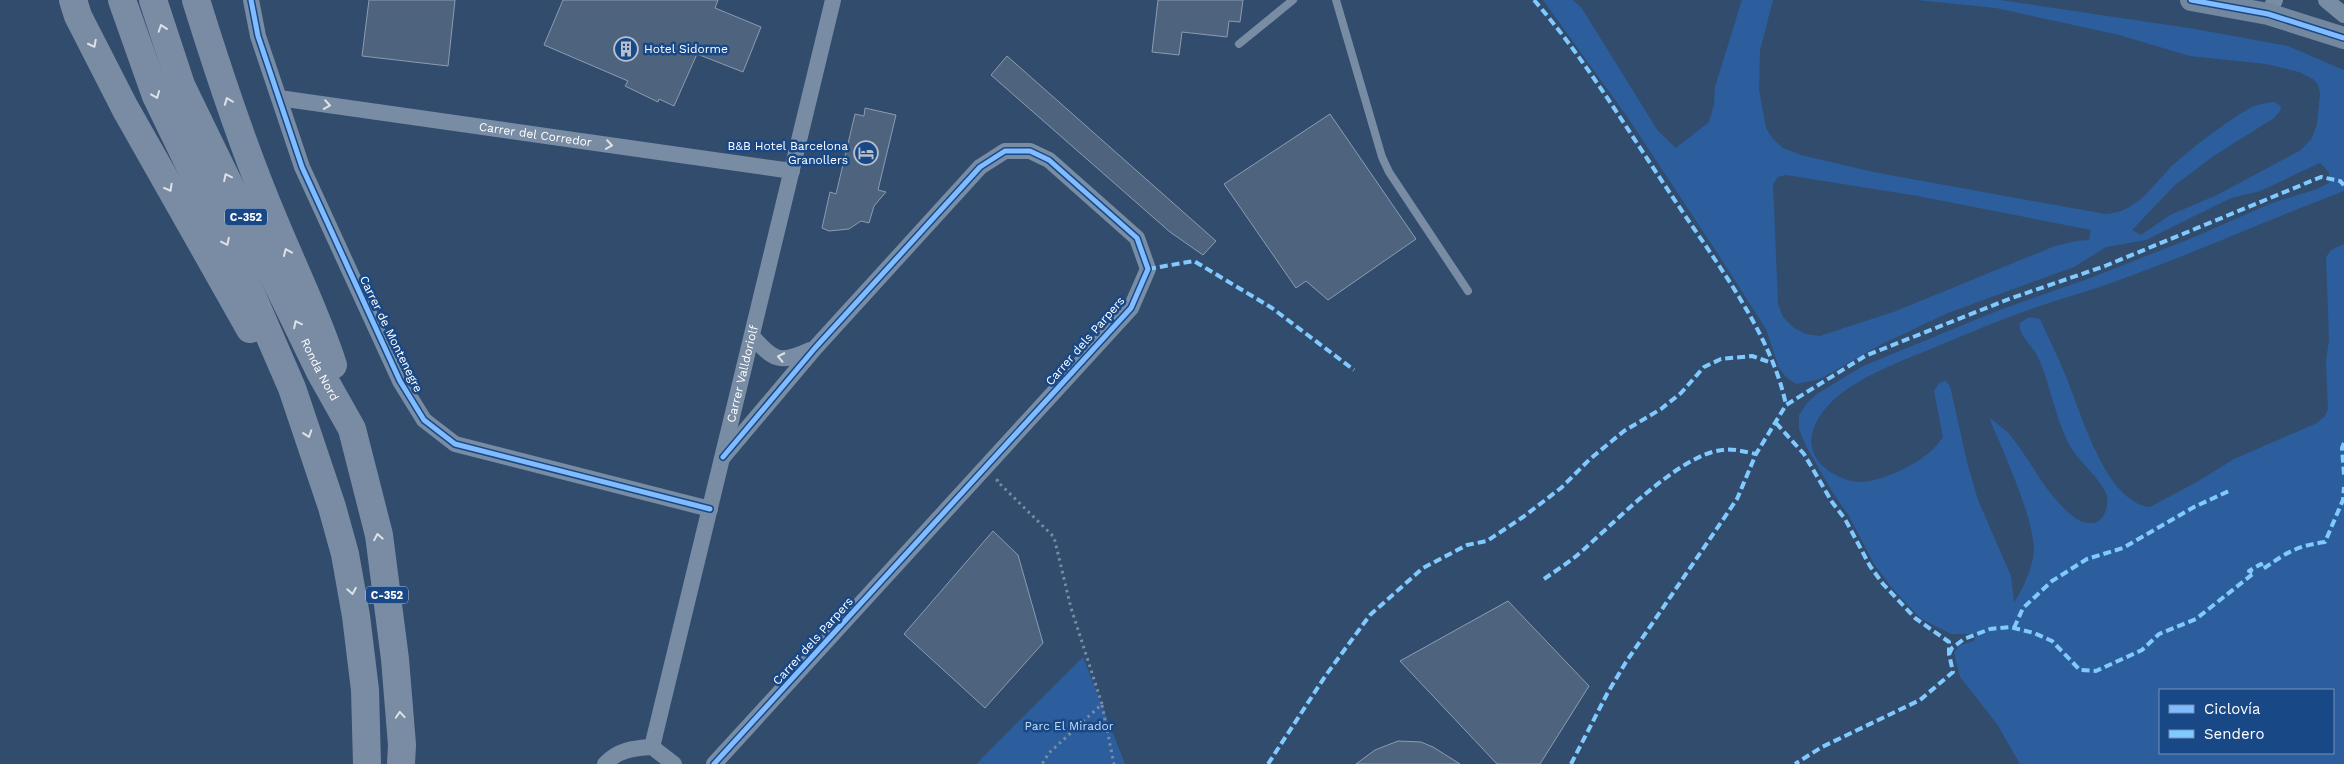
<svg xmlns="http://www.w3.org/2000/svg" width="2344" height="764" font-family="'Work Sans',sans-serif">
	<style>
		.green { fill: #2c5e9d; fill-rule: evenodd }
		.building { fill: #4e637e; stroke: #8c9cb1 }
		.lines { fill: none; stroke-linecap: round; stroke-linejoin: round }
		.path { stroke: #788ca4; stroke-width: 3; stroke-dasharray: 2.5 4; stroke-linecap: butt }
		.lane { stroke: #788ca4; stroke-width: 8 }
		.street { stroke: #788ca4; stroke-width: 16 }
		.secondary { stroke: #73879f; stroke-width: 22 }
		.highway { stroke: #798ca3; stroke-width: 28 }
		.quiet { stroke: #80caff; stroke-width: 4; stroke-dasharray: 8 4; stroke-linecap: butt }
		.cycleway-casing { stroke: #194886; stroke-width: 8 }
		.cycleway { stroke: #80bcff; stroke-width: 5 }
		.oneway { stroke: #dee2e8 }
		.oneway2 { stroke: #dde2e8 }
		.labels { text-anchor: middle; stroke-width: 5; stroke-linejoin: round; paint-order: stroke }
		.shield { fill: #194886; stroke: #bac8db; stroke-width: 1 }
		.shield-label { font-size: 11px; font-weight: bold; fill: #fff }
		.poi-label { font-size: 12px; fill: #fff; stroke: #194886; text-anchor: start }
		.street-label { font-size: 12px; fill: #fff; stroke: #194886 }
		.park-label { font-size: 12px; fill: #c5dcf9; stroke: #194886 }
	</style>
	<rect width="100%" height="100%" fill="#324c6e"/>
	<g class="green">
		<path d="M 1543,0 L 1573,0 L 1581,7 L 1658,131 L 1676,148 L 1709,122 L 1714,105 L 1715,87 L 1742,0 L 1773,0 L 1760,50 L 1759,90 L 1766,128 L 1772,138 L 1783,148 L 1801,155 L 1873,172 L 2105,214 C 2135,213 2150,189 2169,169 C 2186,152 2231,118 2252,107 C 2259,104 2267,103 2274,102 L 2281,106 L 2280,111 L 2274,118 L 2215,155 L 2175,185 L 2132,230 L 2141,235 L 2170,215 L 2217,195 L 2301,150 L 2312,138 L 2317,124 L 2320,93 L 2318,85 L 2313,79 L 2299,72 L 2266,64 L 2190,56 L 2119,35 L 1996,8 L 1917,0 L 2000,0 L 2195,29 L 2288,46 L 2344,70 L 2344,191 C 2267,220 2192,254 2114,282 C 2089,291 2063,298 2037,307 C 2004,318 1972,332 1940,345 C 1907,359 1872,371 1843,392 C 1815,413 1794,449 1832,473 C 1840,478 1852,482 1861,482 C 1887,481 1930,459 1943,437 L 1934,391 L 1939,383 L 1946,381 L 1950,386 L 1967,462 L 1978,500 L 2011,576 L 2014,603 C 2023,589 2034,565 2034,549 C 2032,512 2003,452 1989,417 C 1997,424 2008,431 2014,440 C 2033,465 2045,492 2069,513 C 2075,518 2081,523 2089,523 C 2103,525 2109,508 2107,496 C 2104,483 2080,462 2071,448 C 2055,419 2051,385 2037,355 C 2032,346 2017,333 2020,323 L 2029,317 L 2040,319 C 2049,339 2059,359 2067,379 C 2081,413 2106,503 2150,507 L 2195,483 L 2234,459 L 2317,423 L 2325,416 L 2328,409 L 2326,361 L 2329,340 L 2326,257 L 2331,250 L 2344,244 L 2344,764 L 2020,764 L 1997,724 L 1960,677 L 1954,653 L 1960,645 L 1974,641 L 1976,634 L 1951,634 L 1920,618 L 1892,588 L 1874,564 L 1849,516 L 1833,493 L 1806,446 L 1799,429 L 1799,415 L 1807,403 L 1817,394 L 1863,366 L 2002,309 L 2093,277 L 2192,238 L 2272,203 L 2317,189 L 2329,183 L 2329,172 L 2320,163 L 2260,191 L 2231,198 L 2146,240 L 2106,247 L 2074,267 L 1948,313 L 1882,344 L 1820,379 L 1796,384 L 1786,377 L 1779,368 L 1766,329 L 1716,251 L 1626,115 ZM 1786,175 L 1918,196 L 2091,230 L 2089,240 L 2076,241 L 2055,246 L 1896,311 L 1820,336 L 1806,334 L 1794,328 L 1783,317 L 1778,304 L 1773,184 L 1778,177 ZM 2333,690 L 2333,753 L 2160,753 L 2160,690 Z"/>
		<path d="M 1083,657 L 1125,764 L 977,764 L 982,758 Z"/>
	</g>
	<g class="building">
		<path d="M 369,0 L 455,0 L 448,66 L 362,56 Z"/>
		<path d="M 563,0 L 718,0 L 715,8 L 761,27 L 743,72 L 697,54 L 674,106 L 659,99 L 658,102 L 625,86 L 628,81 L 544,45 Z"/>
		<path d="M 1158,0 L 1243,0 L 1240,22 L 1229,21 L 1227,37 L 1182,32 L 1179,55 L 1152,52 Z"/>
		<path d="M 1007,56 L 1216,241 L 1203,255 L 1170,232 L 991,75 Z"/>
		<path d="M 865,108 L 896,115 L 878,190 L 886,192 L 874,206 L 869,223 L 861,221 L 849,229 L 829,231 L 822,228 L 830,192 L 836,194 L 855,114 L 864,116 Z"/>
		<path d="M 1330,114 L 1416,239 L 1328,300 L 1306,281 L 1296,288 L 1224,184 Z"/>
		<path d="M 993,531 L 1018,555 L 1043,643 L 985,708 L 904,634 Z"/>
		<path d="M 1508,601 L 1589,686 L 1540,764 L 1497,764 L 1400,661 Z"/>
		<path d="M 1398,741 L 1421,742 L 1433,747 L 1460,764 L 1356,764 L 1375,750 Z"/>
	</g>
	<g class="lines">
		<g class="path">
			<path d="M 998,479 L 997,481 L 1054,537 L 1071,608 L 1102,704 L 1049,753 L 1042,764"/>
			<path d="M 1102,705 L 1114,764"/>
		</g>
		<g class="lane">
			<path d="M 1336,0 L 1382,157 L 1389,172 L 1468,291"/>
			<path d="M 1239,44 L 1293,0"/>
		</g>
		<g class="street">
			<path d="M 251,0 L 258,36 L 302,167 L 400,381 L 424,420 L 455,444 L 710,509"/>
			<path d="M 2326,0 L 2344,15"/>
			<path d="M 2268,14 L 2275,0"/>
			<path id="s1" d="M 279,98 L 792,171"/>
			<path d="M 752,336 C 774,361 780,364 810,350"/>
			<path id="s2" d="M 652,747 L 833,0"/>
			<path d="M 605,764 C 618,750 633,748 652,747 L 674,764"/>
			<path d="M 714,764 L 1131,308 L 1148,269 L 1137,238 L 1049,160 L 1030,151 L 1005,151 L 980,167 L 815,348 L 723,457"/>
		</g>
		<path class="secondary" d="M 2191,0 L 2268,14 L 2344,38"/>
		<g class="highway">
			<path d="M 73,0 L 78,16 L 125,108 L 250,329"/>
			<path d="M 122,0 L 156,96 L 247,284 L 292,388 L 332,507 L 345,554 L 356,616 L 365,690 L 367,764"/>
			<path id="s3" d="M 153,0 L 181,85 L 320,372 L 352,429 L 379,535 L 395,659 L 402,745 L 401,764"/>
			<path d="M 196,0 C 219,74 243,147 273,218 C 293,267 317,315 333,365"/>
		</g>
		<g class="quiet">
			<path d="M 1534,0 C 1586,60 1626,128 1670,193 C 1711,256 1771,331 1786,405"/>
			<path d="M 1148,269 L 1194,261 L 1272,308 L 1354,370"/>
			<path d="M 1776,423 L 1804,454 L 1832,502 L 1845,519 L 1870,566 L 1883,584 L 1915,618 L 1949,642 L 1949,654 L 1953,672 L 1920,700 L 1822,747 L 1795,764"/>
			<path d="M 2344,443 L 2342,448 L 2344,475"/>
			<path d="M 1544,579 C 1554,572 1565,565 1575,557 C 1610,528 1677,455 1722,450 C 1732,448 1746,452 1756,454"/>
			<path d="M 2014,628 L 2023,608 L 2052,581 L 2087,559 L 2123,548 L 2194,507 L 2229,491"/>
			<path d="M 1949,654 L 1952,648 L 1964,639 L 1990,629 L 2010,627 L 2034,633 L 2052,641 L 2080,670 L 2096,671 L 2142,650 L 2159,634 L 2196,619 L 2254,573 L 2249,571 L 2261,564 L 2263,569 C 2286,553 2296,546 2325,542 L 2343,500 L 2344,487"/>
			<path d="M 1268,764 L 1326,675 L 1370,615 L 1423,568 L 1467,545 L 1487,541 L 1523,517 L 1561,488 L 1590,459 L 1624,431 L 1661,409 L 1681,393 L 1704,367 L 1721,359 L 1752,356 L 1772,363"/>
			<path d="M 1571,764 L 1607,694 L 1626,662 L 1737,499 L 1756,454 L 1786,405 L 1865,356 L 2009,299 L 2105,266 L 2321,177 L 2340,181 L 2344,185"/>
		</g>
		<g class="cycleway-casing">
			<g id="cycleway">
				<path d="M 251,0 L 258,36 L 302,167 L 400,381 L 424,420 L 455,444 L 710,509"/>
				<path d="M 2191,0 L 2268,14 L 2344,38"/>
				<path d="M 714,764 L 1131,308 L 1148,269 L 1137,238 L 1049,160 L 1030,151 L 1005,151 L 980,167 L 815,348 L 723,457"/>
			</g>
		</g>
		<use href="#cycleway" class="cycleway"/>
	</g>
	<defs><path id="oneway-chevron" d="M-2-3.5L2.5 0L-2 3.5" fill="none" stroke-width="1.6" stroke-linecap="round" stroke-linejoin="round" transform="scale(1.25)"/></defs>
	<g class="oneway">
		<use href="#oneway-chevron" transform="translate(162 28) rotate(-109)"/>
		<use href="#oneway-chevron" transform="translate(93 44) rotate(63)"/>
		<use href="#oneway-chevron" transform="translate(156 95) rotate(68)"/>
		<use href="#oneway-chevron" transform="translate(228 101) rotate(-111)"/>
		<use href="#oneway-chevron" transform="translate(227 177) rotate(-116)"/>
		<use href="#oneway-chevron" transform="translate(169 188) rotate(61)"/>
		<use href="#oneway-chevron" transform="translate(226 242) rotate(64)"/>
		<use href="#oneway-chevron" transform="translate(287 252) rotate(-113)"/>
		<use href="#oneway-chevron" transform="translate(297 324) rotate(-116)"/>
		<use href="#oneway-chevron" transform="translate(308 434) rotate(71)"/>
		<use href="#oneway-chevron" transform="translate(378 537) rotate(-100)"/>
		<use href="#oneway-chevron" transform="translate(352 591) rotate(80)"/>
		<use href="#oneway-chevron" transform="translate(400 715) rotate(-94)"/>
	</g>
	<g class="oneway2">
		<use href="#oneway-chevron" transform="translate(327 105) rotate(8)"/>
		<use href="#oneway-chevron" transform="translate(609 145) rotate(8)"/>
		<use href="#oneway-chevron" transform="translate(781 357) rotate(-168)"/>
	</g>
	<defs>
		<g id="building-ring" transform="scale(1.25)"><circle r="9.5" fill="#194886" stroke="#b7c0cc" stroke-width="1.5"/><path d="M-4-6H4V6H1V3H-1V6H-4ZM-2.5-4.3h1.7v1.8h-1.7ZM.8-4.3h1.7v1.8H.8ZM-2.5-1h1.7V.8h-1.7ZM.8-1h1.7V.8H.8Z" fill="#b7c0cc"/></g>
		<g id="hotel-ring" transform="scale(1.25)"><circle r="9.5" fill="#194886" stroke="#b7c0cc" stroke-width="1.5"/><path d="M-6-4.5h1.5V1H6V5H4.5V3h-9V5H-6ZM-4 0a1.8 1.8 0 1 1 3.6 0ZM.5 0V-2.5h3Q6-2.5 6 0Z" fill="#b7c0cc"/></g>
	</defs>
	<g fill-rule="evenodd">
		<use href="#building-ring" x="626" y="49"/>
		<use href="#hotel-ring" x="866" y="153"/>
	</g>
	<g class="labels">
		<g class="shield">
			<rect x="225" y="208.5" width="42" height="17" rx="4"/>
			<rect x="366" y="586.5" width="42" height="17" rx="4"/>
		</g>
		<g class="shield-label">
			<text x="246" y="221">C-352</text>
			<text x="387" y="599">C-352</text>
		</g>
		<g class="poi-label">
			<text x="644" y="53">Hotel Sidorme</text>
			<text x="848" y="150" text-anchor="end">B&amp;B Hotel Barcelona<tspan x="848" dy="14">Granollers</tspan></text>
		</g>
		<g class="street-label">
			<text dy="4" stroke="none"><textPath href="#s1" startOffset="259">Carrer del Corredor</textPath></text>
			<text transform="translate(391 334) rotate(64)" y="4">Carrer de Montenegre</text>
			<text transform="translate(1085 341) rotate(-49)" y="4">Carrer dels Parpers</text>
			<text dy="4" stroke="none"><textPath href="#s3" startOffset="406">Ronda Nord</textPath></text>
			<text dy="4" stroke="none"><textPath href="#s2" startOffset="384">Carrer Valldoriolf</textPath></text>
			<text transform="translate(813 641) rotate(-48)" y="4">Carrer dels Parpers</text>
		</g>
		<g class="park-label">
			<text x="1069" y="730">Parc El Mirador</text>
		</g>
	</g>
	<rect x="2159" y="689" width="175" height="65" fill="#194886" stroke="#7591b6"/>
	<rect x="2169" y="705" width="25" height="8" fill="#80bcff" stroke="#7591b6"/>
	<text x="2204" y="714" font-size="15" fill="#ffffff">Ciclovía</text>
	<rect x="2169" y="730" width="25" height="8" fill="#80caff" stroke="#7591b6"/>
	<text x="2204" y="739" font-size="15" fill="#ffffff">Sendero</text>
</svg>
